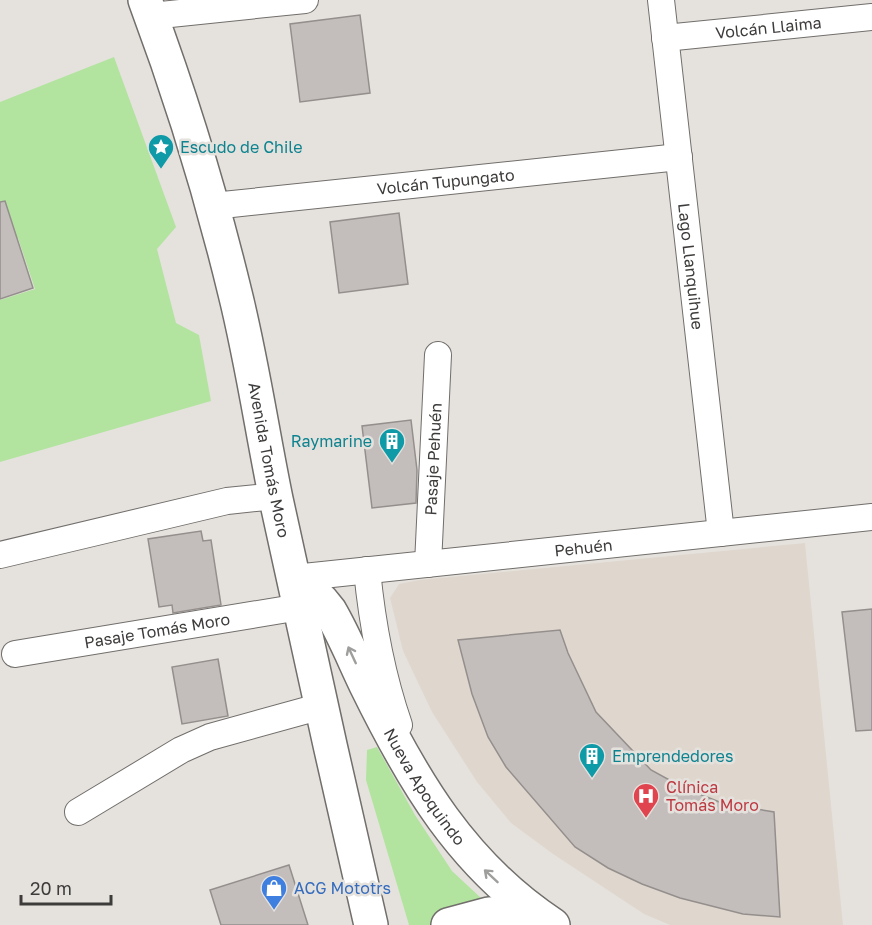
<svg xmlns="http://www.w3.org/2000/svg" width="872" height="925" font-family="'Golos Text',sans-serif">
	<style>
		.built { fill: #dfd7cd }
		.green { fill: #b2e49f }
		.building { fill: #c3bebc; stroke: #948f8d; stroke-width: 1.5 }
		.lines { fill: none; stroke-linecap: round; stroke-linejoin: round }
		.street-casing { stroke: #716e6b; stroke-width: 28 }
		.secondary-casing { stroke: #716e6b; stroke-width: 36 }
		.street { stroke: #fff; stroke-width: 26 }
		.secondary { stroke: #fff; stroke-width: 33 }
		.oneway { stroke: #9e9e9d }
		.labels { text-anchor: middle; stroke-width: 5; stroke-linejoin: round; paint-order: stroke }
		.street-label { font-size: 16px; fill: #3e3c3b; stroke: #e5e2de }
		.culture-label { font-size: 16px; fill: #0d838f; stroke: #e5e2de; text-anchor: start }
		.health-label { font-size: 16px; fill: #be3a42; stroke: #e5e2de; text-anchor: start }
		.shop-label { font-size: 16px; fill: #366cbe; stroke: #e5e2de; text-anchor: start }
	</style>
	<rect width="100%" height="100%" fill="#e5e2de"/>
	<path class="built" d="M 805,543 L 843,925 L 670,925 L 644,914 L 553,854 L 511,823 L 477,782 L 432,712 L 403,651 L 390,598 L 399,584 L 419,580 Z"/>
	<g class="green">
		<path d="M 114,57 L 176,227 L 157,249 L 176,323 L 199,335 L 211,401 L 0,462 L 0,300 L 35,289 L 18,238 L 0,243 L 0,102 Z"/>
		<path d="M 377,747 L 415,815 L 452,871 L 510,925 L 409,925 L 366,780 L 367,750 Z"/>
	</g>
	<g class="building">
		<path d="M 360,15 L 370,93 L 300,102 L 290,24 Z"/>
		<path d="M 5,201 L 33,288 L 0,299 L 0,202 Z"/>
		<path d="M 399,213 L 408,284 L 339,293 L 330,222 Z"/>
		<path d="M 411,420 L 417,470 L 416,503 L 372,508 L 362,426 Z"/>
		<path d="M 201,531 L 203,541 L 211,540 L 221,605 L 173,613 L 172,605 L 159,607 L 148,539 Z"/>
		<path d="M 872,609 L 872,730 L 856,731 L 842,612 Z"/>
		<path d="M 560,630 L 568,653 L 596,712 L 651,770 L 684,788 L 722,803 L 774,812 L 780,917 L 743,914 L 680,898 L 642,884 L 608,868 L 575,847 L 506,767 L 488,737 L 472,694 L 458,640 Z"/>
		<path d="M 218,659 L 228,716 L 182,724 L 172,667 Z"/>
		<path d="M 289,865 L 308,925 L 221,925 L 210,890 Z"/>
	</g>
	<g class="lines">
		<g class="street-casing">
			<g id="street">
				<path id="s1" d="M 661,0 L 721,533"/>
				<path d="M 151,16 L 305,0"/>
				<path id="s2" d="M 665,38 L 872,17"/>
				<path id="s3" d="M 213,206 L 679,157"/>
				<path d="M 0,555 L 227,501 L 276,496"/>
				<path id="s4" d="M 428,564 L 438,355"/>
				<path d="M 367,570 C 372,622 382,676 399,725"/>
				<path id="s5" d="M 294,578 L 872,517"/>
				<path id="s6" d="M 15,654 L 300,607"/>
				<path d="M 78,812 L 181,750 L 210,737 L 322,706"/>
			</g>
		</g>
		<g class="secondary-casing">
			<g id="secondary">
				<path id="s7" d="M 145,0 C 181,96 211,194 235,293 C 252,361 262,431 276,499 C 307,642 338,783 371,925"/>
				<path id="s8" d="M 294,578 C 309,587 319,596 330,611 C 344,635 354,660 366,685 C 413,781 462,865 553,925"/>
				<path d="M 448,925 L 489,914 L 534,912"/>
			</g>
		</g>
		<use href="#street" class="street"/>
		<use href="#secondary" class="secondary"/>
	</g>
	<defs><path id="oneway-shaft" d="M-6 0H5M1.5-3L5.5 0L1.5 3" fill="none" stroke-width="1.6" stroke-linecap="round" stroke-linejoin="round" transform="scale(1.5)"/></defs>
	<g class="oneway">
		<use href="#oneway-shaft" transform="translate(352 655) rotate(-115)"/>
		<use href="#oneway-shaft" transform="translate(491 876) rotate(-137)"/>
	</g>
	<defs>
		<g id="sight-pin" transform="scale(1.35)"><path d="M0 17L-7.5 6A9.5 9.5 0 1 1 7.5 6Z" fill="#0f9aa8" stroke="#e5e2de"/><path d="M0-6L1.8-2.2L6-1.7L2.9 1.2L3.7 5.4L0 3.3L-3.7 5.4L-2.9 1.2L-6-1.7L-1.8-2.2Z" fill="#fff"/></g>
		<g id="building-pin" transform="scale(1.35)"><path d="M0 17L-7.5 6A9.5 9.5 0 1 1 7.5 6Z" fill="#0f9aa8" stroke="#e5e2de"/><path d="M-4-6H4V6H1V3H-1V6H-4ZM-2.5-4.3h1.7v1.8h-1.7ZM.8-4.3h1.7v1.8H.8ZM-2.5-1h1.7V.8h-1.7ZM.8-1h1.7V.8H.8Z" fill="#fff"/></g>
		<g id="hospital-pin" transform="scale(1.35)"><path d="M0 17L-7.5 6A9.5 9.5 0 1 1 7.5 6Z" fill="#e0444e" stroke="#e5e2de"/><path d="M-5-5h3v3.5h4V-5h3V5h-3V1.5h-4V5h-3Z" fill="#fff"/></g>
		<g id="shop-pin" transform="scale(1.35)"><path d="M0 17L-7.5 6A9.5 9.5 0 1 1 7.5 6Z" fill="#3f7fe0" stroke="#e5e2de"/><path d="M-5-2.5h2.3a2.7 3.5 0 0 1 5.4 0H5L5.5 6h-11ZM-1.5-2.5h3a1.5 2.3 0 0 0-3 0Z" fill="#fff"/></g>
	</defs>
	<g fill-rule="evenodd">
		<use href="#sight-pin" x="161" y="147"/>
		<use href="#building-pin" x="392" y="441"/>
		<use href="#building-pin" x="592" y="756"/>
		<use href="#hospital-pin" x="646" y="796"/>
		<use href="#shop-pin" x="274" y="888"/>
	</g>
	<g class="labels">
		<g class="street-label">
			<text dy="6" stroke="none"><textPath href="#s2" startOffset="104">Volcán Llaima</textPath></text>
			<text dy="6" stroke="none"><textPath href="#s3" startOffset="234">Volcán Tupungato</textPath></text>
			<text dy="6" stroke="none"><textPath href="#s1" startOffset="268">Lago Llanquihue</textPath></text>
			<text dy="6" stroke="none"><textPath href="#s7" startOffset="477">Avenida Tomás Moro</textPath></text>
			<text dy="6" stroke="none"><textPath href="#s4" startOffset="105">Pasaje Pehuén</textPath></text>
			<text dy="6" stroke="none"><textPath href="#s5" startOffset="291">Pehuén</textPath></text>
			<text dy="6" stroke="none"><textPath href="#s6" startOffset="144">Pasaje Tomás Moro</textPath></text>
			<text dy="6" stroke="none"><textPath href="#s8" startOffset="249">Nueva Apoquindo</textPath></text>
		</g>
		<g class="culture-label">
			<text x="180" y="153">Escudo de Chile</text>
			<text x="372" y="447" text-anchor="end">Raymarine</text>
			<text x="612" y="762">Emprendedores</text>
		</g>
		<g class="health-label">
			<text x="666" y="793">Clínica<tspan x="666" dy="18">Tomás Moro</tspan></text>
		</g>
		<g class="shop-label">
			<text x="294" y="894">ACG Mototrs</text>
		</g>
	</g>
	<path d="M21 895v9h90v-9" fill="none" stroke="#3e3c3b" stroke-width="3"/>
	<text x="30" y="895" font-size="18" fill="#3e3c3b" stroke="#e5e2de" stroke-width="4.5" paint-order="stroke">20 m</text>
</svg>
